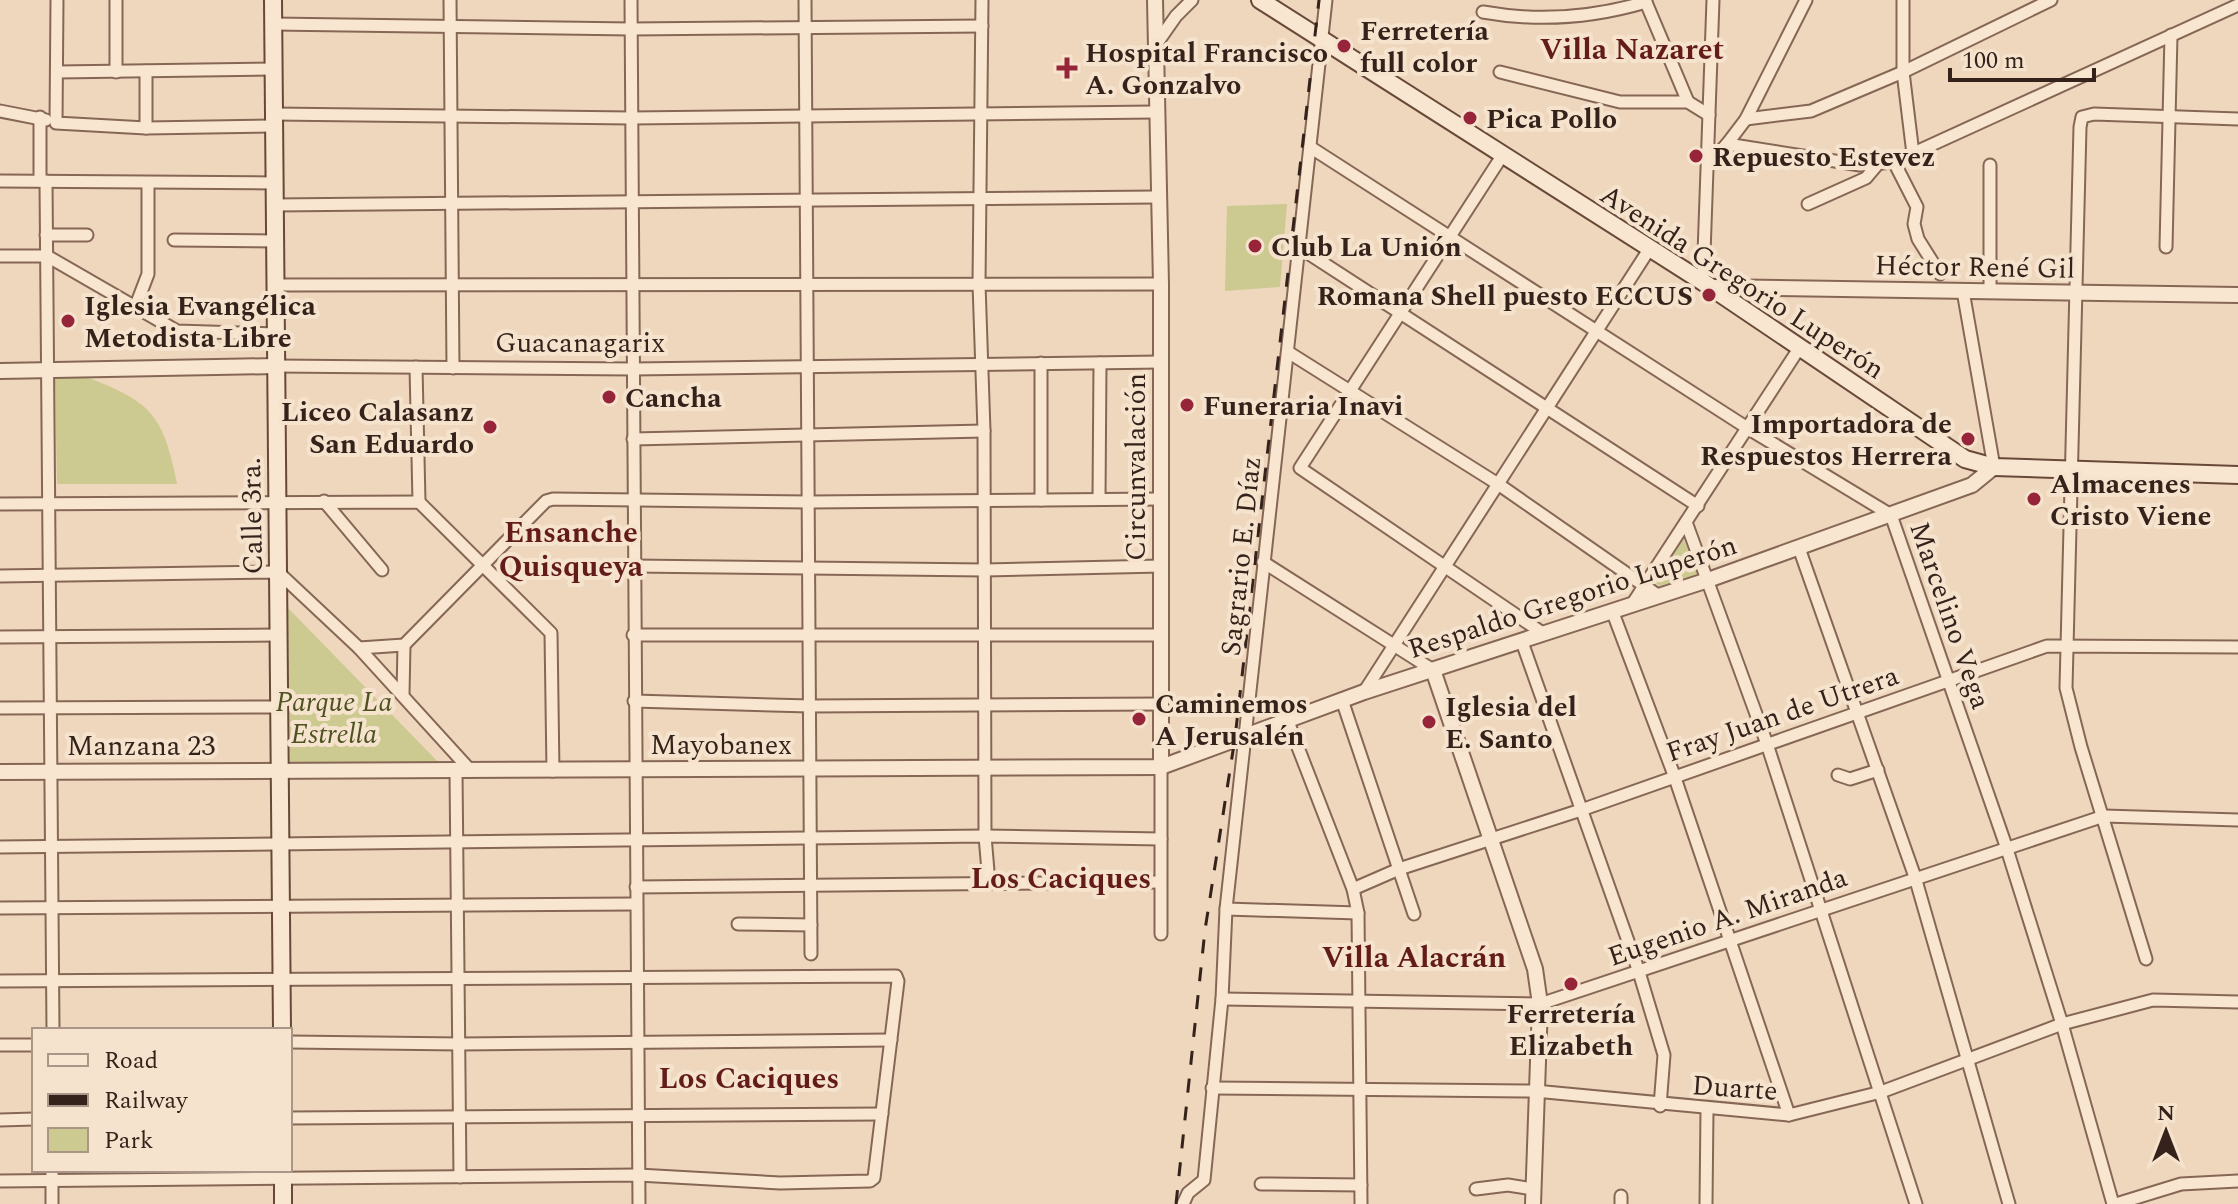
<svg xmlns="http://www.w3.org/2000/svg" width="2238" height="1204" font-family="Spectral,serif">
	<style>
		.green { fill: #ccc991 }
		.lines { fill: none; stroke-linecap: round; stroke-linejoin: round }
		.minor-casing { stroke: #866756; stroke-width: 15 }
		.tertiary-casing { stroke: #866756; stroke-width: 18 }
		.secondary-casing { stroke: #684939; stroke-width: 20 }
		.minor { stroke: #f9e6d0; stroke-width: 11 }
		.tertiary { stroke: #f9e6d0; stroke-width: 14 }
		.secondary { stroke: #f9e6d0; stroke-width: 16 }
		.rail { stroke: #35231b; stroke-width: 3; stroke-dasharray: 14 14; stroke-linecap: butt }
		.poi-dot { fill: #972539; stroke: #f6e3cd; stroke-width: 3 }
		.labels { text-anchor: middle; stroke-width: 8; stroke-linejoin: round; paint-order: stroke }
		.poi-label { font-size: 28px; font-weight: bold; fill: #35231b; stroke: #f6e3cd; text-anchor: start }
		.street-label { font-size: 28px; fill: #35231b; stroke: #f6e3cd }
		.park-label { font-size: 28px; font-style: italic; fill: #4e5221; stroke: #f6e3cd }
		.neighbourhood-label { font-size: 30px; font-weight: bold; fill: #631c1a; stroke: #f6e3cd }
	</style>
	<rect width="100%" height="100%" fill="#eed7bd"/>
	<g class="green">
		<path d="M 1287,204 L 1280,287 L 1225,291 L 1227,206 Z"/>
		<path d="M 86,377 C 152,402 163,415 177,484 L 57,484 L 55,378 Z"/>
		<path d="M 1682,536 L 1700,576 L 1662,588 L 1652,580 Z"/>
		<path d="M 288,608 L 440,764 L 290,765 Z"/>
	</g>
	<g class="lines">
		<g class="minor-casing">
			<g id="minor">
				<path d="M 57,0 L 56,123 L 146,128 L 274,126"/>
				<path d="M 450,0 L 453,368"/>
				<path d="M 631,0 L 639,1204"/>
				<path d="M 805,0 L 811,954"/>
				<path d="M 982,0 L 979,284 L 984,431 L 985,836 L 989,883"/>
				<path d="M 1645,0 L 1688,102"/>
				<path d="M 1903,0 L 1903,72 L 1913,154"/>
				<path d="M 1483,12 C 1539,22 1592,18 1646,2"/>
				<path d="M 273,24 L 631,29 L 982,26"/>
				<path d="M 1155,46 L 1176,16 L 1192,0"/>
				<path d="M 146,71 L 146,128"/>
				<path d="M 57,72 L 274,69"/>
				<path d="M 116,72 L 116,0"/>
				<path d="M 1500,72 L 1620,102 L 1688,102 L 1709,115"/>
				<path d="M 0,111 L 46,120"/>
				<path d="M 274,114 L 631,118 L 1155,112"/>
				<path d="M 1746,119 L 1811,111 L 1903,72 L 2051,0"/>
				<path d="M 1727,144 L 1746,119 L 1806,0"/>
				<path d="M 1310,147 L 1749,429 L 1891,515 L 2006,846 L 2062,1024 L 2113,1204"/>
				<path d="M 1502,156 L 1300,468 L 1544,634"/>
				<path d="M 1894,162 L 1917,207 L 1914,224 L 1918,239 L 1940,274"/>
				<path d="M 1710,163 L 1727,144 L 1860,165 L 1894,162 L 2238,5"/>
				<path d="M 0,181 L 274,183"/>
				<path d="M 40,181 L 40,117"/>
				<path d="M 46,181 L 53,1030"/>
				<path d="M 1808,204 L 1866,178 L 1877,165"/>
				<path d="M 274,205 L 1157,197"/>
				<path d="M 46,235 L 87,235"/>
				<path d="M 174,240 L 275,241"/>
				<path d="M 2166,247 L 2171,35"/>
				<path d="M 1300,248 L 1698,506"/>
				<path d="M 0,256 L 47,256 L 177,331 L 275,334"/>
				<path d="M 1703,282 L 1713,0"/>
				<path d="M 275,285 L 1161,284"/>
				<path d="M 1963,291 L 1994,467"/>
				<path d="M 1990,291 L 1990,165"/>
				<path d="M 135,308 L 148,274 L 148,185"/>
				<path d="M 1288,352 L 1498,484 L 1659,596"/>
				<path d="M 275,366 L 633,369 L 1161,362"/>
				<path d="M 416,367 L 419,502"/>
				<path d="M 633,439 L 984,431"/>
				<path d="M 1099,499 L 1100,363"/>
				<path d="M 1041,500 L 1041,363"/>
				<path d="M 324,501 L 382,570"/>
				<path d="M 0,504 L 419,502 L 551,633 L 553,771"/>
				<path d="M 1686,522 L 1767,744 L 1916,1204"/>
				<path d="M 1799,548 L 1915,877 L 2009,1204"/>
				<path d="M 1263,562 L 1433,670"/>
				<path d="M 633,566 L 985,570 L 1161,566"/>
				<path d="M 0,576 L 278,572 L 359,648 L 471,771"/>
				<path d="M 1631,606 L 1800,347"/>
				<path d="M 1613,613 L 1674,775 L 1789,1115"/>
				<path d="M 633,635 L 1161,635"/>
				<path d="M 0,637 L 278,635"/>
				<path d="M 1522,642 L 1639,972 L 1664,1055 L 1660,1106"/>
				<path d="M 359,648 L 404,645 L 546,501 L 553,499 L 810,502 L 1161,499"/>
				<path d="M 1364,692 L 1650,248"/>
				<path d="M 403,694 L 404,645"/>
				<path d="M 1342,700 L 1414,914"/>
				<path d="M 634,701 L 810,706 L 1161,704"/>
				<path d="M 0,708 L 280,707"/>
				<path d="M 1287,719 L 1353,889 L 1358,913 L 1361,1204"/>
				<path d="M 1161,767 L 1161,934"/>
				<path d="M 456,771 L 460,1177"/>
				<path d="M 1838,775 L 1850,779 L 1878,770"/>
				<path d="M 0,847 L 985,836 L 1161,839"/>
				<path d="M 636,887 L 1160,882"/>
				<path d="M 1353,889 L 1399,869 L 1584,809 L 2047,646 L 2238,647"/>
				<path d="M 0,908 L 635,904"/>
				<path d="M 1226,909 L 1358,913"/>
				<path d="M 738,924 L 811,925"/>
				<path d="M 2146,959 L 2081,747 L 2066,688 L 2080,127 L 2082,117 L 2094,114 L 2238,119"/>
				<path d="M 0,981 L 896,976 L 898,981 L 874,1178 L 870,1181 L 780,1183 L 638,1175 L 0,1181"/>
				<path d="M 1222,999 L 1540,1004 L 2104,816 L 2238,820"/>
				<path d="M 290,1042 L 461,1044 L 891,1040"/>
				<path d="M 0,1045 L 34,1045"/>
				<path d="M 1212,1088 L 1535,1091 L 1789,1115 L 1881,1092 L 2062,1024 L 2153,1000 L 2238,1002"/>
				<path d="M 290,1118 L 882,1114"/>
				<path d="M 0,1120 L 34,1119"/>
				<path d="M 1261,1184 L 1361,1185"/>
				<path d="M 1476,1189 L 1508,1185 L 1533,1189"/>
				<path d="M 1621,1196 L 1621,1204"/>
				<path d="M 52,1204 L 52,1170"/>
				<path d="M 1183,1204 L 1188,1193 L 1204,1180 L 1222,999 L 1226,909 L 1326,0"/>
				<path d="M 1706,1204 L 1707,1110"/>
				<path d="M 2116,1204 L 2181,1184 L 2238,1181"/>
			</g>
		</g>
		<g class="tertiary-casing">
			<g id="tertiary">
				<path d="M 1155,0 L 1161,284 L 1161,767"/>
				<path d="M 1710,287 L 2238,295"/>
				<path d="M 0,371 L 275,366"/>
				<path d="M 1433,670 L 1535,969 L 1540,1004 L 1533,1204"/>
				<path d="M 0,772 L 1161,767 L 1364,692 L 1708,580 L 1972,485 L 1994,467"/>
			</g>
		</g>
		<g class="secondary-casing">
			<g id="secondary">
				<path d="M 273,0 L 282,1030"/>
				<path d="M 1260,0 L 1703,282 L 1965,459 L 1994,467 L 2238,475"/>
				<path d="M 283,1204 L 283,1170"/>
			</g>
		</g>
		<use href="#minor" class="minor"/>
		<use href="#tertiary" class="tertiary"/>
		<use href="#secondary" class="secondary"/>
		<path class="rail" d="M 1176,1204 L 1205,930 L 1235,738 L 1319,0"/>
	</g>
	<g class="poi-dot">
		<circle cx="1344" cy="46" r="8"/>
		<path d="M1063 56h8v8h8v8h-8v8h-8v-8h-8v-8h8z"/>
		<circle cx="1470" cy="118" r="8"/>
		<circle cx="1696" cy="156" r="8"/>
		<circle cx="1255" cy="246" r="8"/>
		<circle cx="1709" cy="295" r="8"/>
		<circle cx="68" cy="321" r="8"/>
		<circle cx="609" cy="397" r="8"/>
		<circle cx="1187" cy="405" r="8"/>
		<circle cx="490" cy="427" r="8"/>
		<circle cx="1968" cy="439" r="8"/>
		<circle cx="2034" cy="499" r="8"/>
		<circle cx="1139" cy="719" r="8"/>
		<circle cx="1429" cy="722" r="8"/>
		<circle cx="1571" cy="984" r="8"/>
	</g>
	<g class="labels">
		<g class="poi-label">
			<text x="1360" y="40">Ferretería<tspan x="1360" dy="32">full color</tspan></text>
			<text x="1085" y="62">Hospital Francisco<tspan x="1085" dy="32">A. Gonzalvo</tspan></text>
			<text x="1486" y="128">Pica Pollo</text>
			<text x="1712" y="166">Repuesto Estevez</text>
			<text x="1271" y="256">Club La Unión</text>
			<text x="1693" y="305" text-anchor="end">Romana Shell puesto ECCUS</text>
			<text x="84" y="315">Iglesia Evangélica<tspan x="84" dy="32">Metodista Libre</tspan></text>
			<text x="625" y="407">Cancha</text>
			<text x="1203" y="415">Funeraria Inavi</text>
			<text x="474" y="421" text-anchor="end">Liceo Calasanz<tspan x="474" dy="32">San Eduardo</tspan></text>
			<text x="1952" y="433" text-anchor="end">Importadora de<tspan x="1952" dy="32">Respuestos Herrera</tspan></text>
			<text x="2050" y="493">Almacenes<tspan x="2050" dy="32">Cristo Viene</tspan></text>
			<text x="1155" y="713">Caminemos<tspan x="1155" dy="32">A Jerusalén</tspan></text>
			<text x="1445" y="716">Iglesia del<tspan x="1445" dy="32">E. Santo</tspan></text>
			<text x="1571" y="1023" text-anchor="middle">Ferretería<tspan x="1571" dy="32">Elizabeth</tspan></text>
		</g>
		<g class="street-label">
			<text transform="translate(1975 266) rotate(1)" y="10">Héctor René Gil</text>
			<text transform="translate(1743 281) rotate(33)" y="10">Avenida Gregorio Luperón</text>
			<text x="580" y="352">Guacanagarix</text>
			<text transform="translate(1135 467) rotate(-90)" y="10">Circunvalación</text>
			<text transform="translate(251 516) rotate(-91)" y="10">Calle 3ra.</text>
			<text transform="translate(1240 556) rotate(-84)" y="10">Sagrario E. Díaz</text>
			<text transform="translate(1572 596) rotate(-18)" y="10">Respaldo Gregorio Luperón</text>
			<text transform="translate(1951 615) rotate(71)" y="10">Marcelino Vega</text>
			<text transform="translate(1782 713) rotate(-19)" y="10">Fray Juan de Utrera</text>
			<text x="721" y="754">Mayobanex</text>
			<text x="141" y="755">Manzana 23</text>
			<text transform="translate(1727 916) rotate(-19)" y="10">Eugenio A. Miranda</text>
			<text transform="translate(1735 1087) rotate(4)" y="10">Duarte</text>
		</g>
		<g class="park-label">
			<text x="334" y="711">Parque La<tspan x="334" dy="32">Estrella</tspan></text>
		</g>
		<g class="neighbourhood-label">
			<text x="1632" y="59">Villa Nazaret</text>
			<text x="571" y="542">Ensanche<tspan x="571" dy="34">Quisqueya</tspan></text>
			<text x="1061" y="888">Los Caciques</text>
			<text x="1414" y="967">Villa Alacrán</text>
			<text x="749" y="1088">Los Caciques</text>
		</g>
	</g>
	<rect x="32" y="1028" width="260" height="144" fill="#f6e3cd" stroke="#a99686" stroke-width="2"/>
	<rect x="48" y="1054" width="40" height="12" fill="#f9e6d0" stroke="#a99686" stroke-width="2"/>
	<text x="104" y="1068" font-size="24" fill="#35231b">Road</text>
	<rect x="48" y="1094" width="40" height="12" fill="#35231b" stroke="#a99686" stroke-width="2"/>
	<text x="104" y="1108" font-size="24" fill="#35231b">Railway</text>
	<rect x="48" y="1128" width="40" height="24" fill="#ccc991" stroke="#a99686" stroke-width="2"/>
	<text x="104" y="1148" font-size="24" fill="#35231b">Park</text>
	<g transform="translate(2166 1132)" stroke="#f6e3cd" stroke-width="6" paint-order="stroke">
	<path d="M0-6L14 30L0 20L-14 30Z" fill="#35231b"/>
	<text y="-12" font-size="22" font-weight="bold" text-anchor="middle" fill="#35231b">N</text>
	</g>
	<path d="M1950 68v12h144v-12" fill="none" stroke="#35231b" stroke-width="4"/>
	<text x="1962" y="68" font-size="24" fill="#35231b" stroke="#f6e3cd" stroke-width="6" paint-order="stroke">100 m</text>
</svg>
